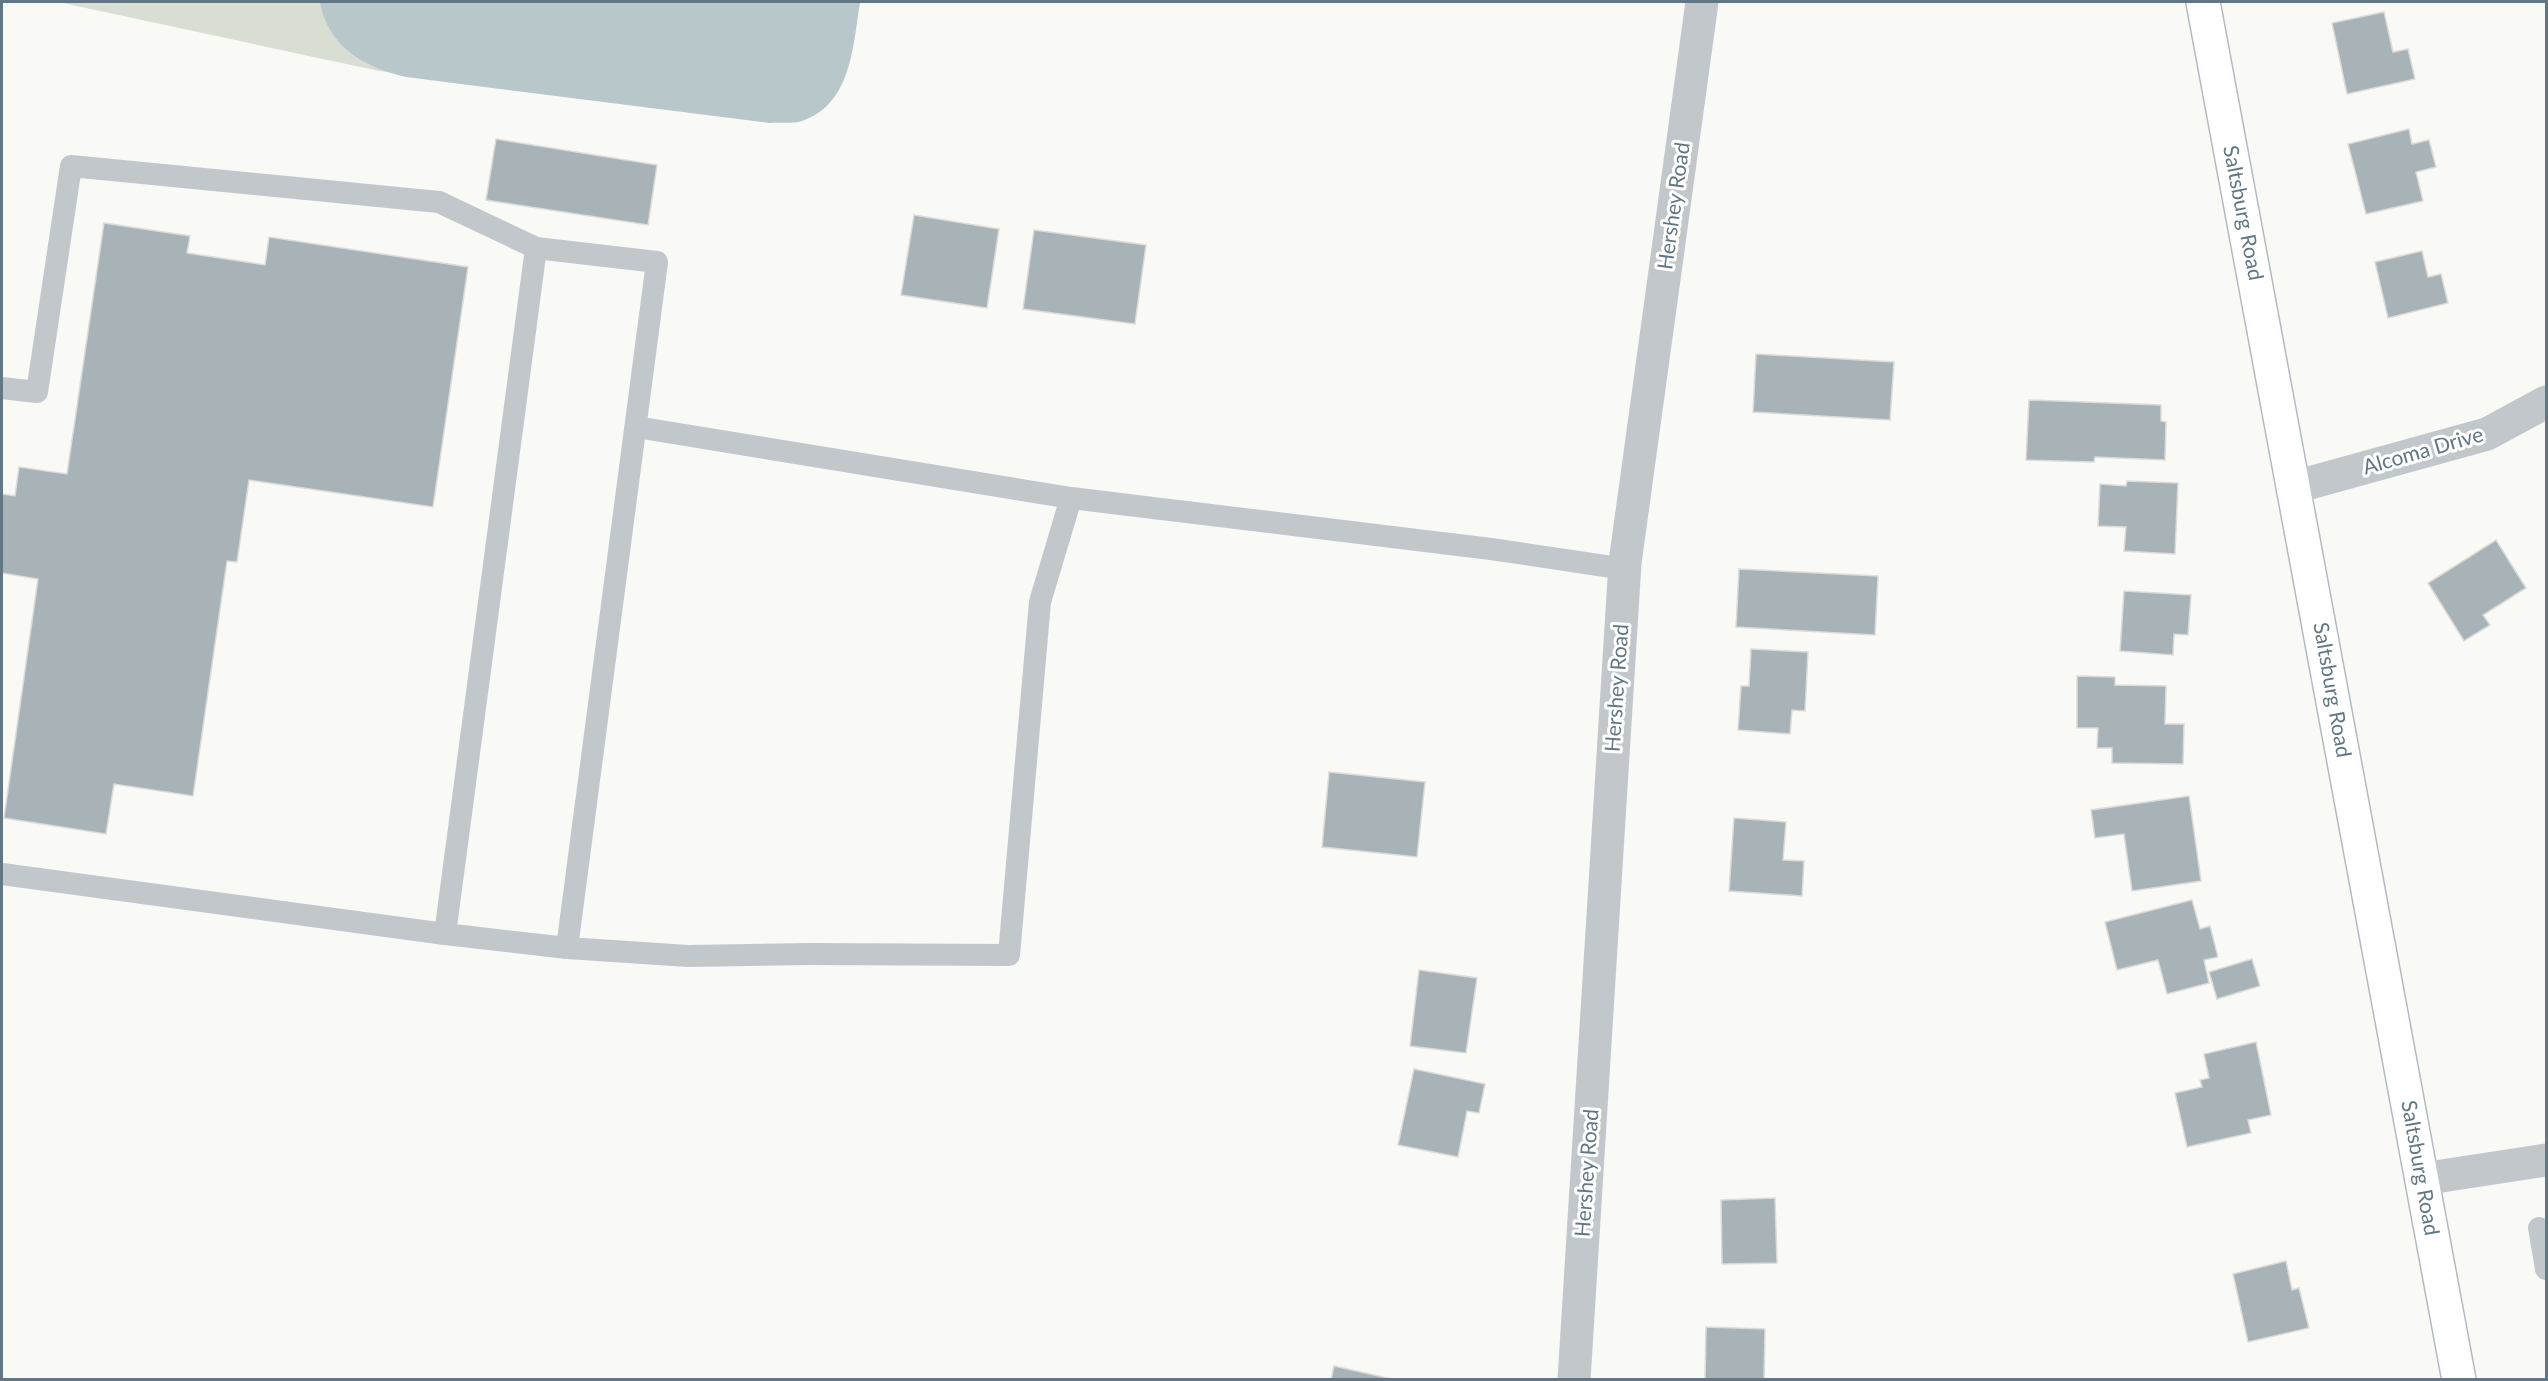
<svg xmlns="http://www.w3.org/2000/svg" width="2548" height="1381" font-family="Lato,sans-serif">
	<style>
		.green { fill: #d9ded5 }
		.water { fill: #b8c7ca }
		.building { fill: #a8b3b8; stroke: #dbdbd8; stroke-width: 1.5 }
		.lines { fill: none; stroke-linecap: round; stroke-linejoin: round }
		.secondary-casing { stroke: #b4bbc0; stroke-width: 36 }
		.service { stroke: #c2c7cb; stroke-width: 22 }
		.minor { stroke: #c2c7cb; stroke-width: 33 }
		.tertiary { stroke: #c2c7cb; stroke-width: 33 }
		.secondary { stroke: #fff; stroke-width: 33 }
		.labels { text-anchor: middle; stroke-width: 6; stroke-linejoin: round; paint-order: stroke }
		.street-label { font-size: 21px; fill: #627783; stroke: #fff }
	</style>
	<rect width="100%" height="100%" fill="#f9f9f6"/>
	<path class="green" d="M 58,2 L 860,2 C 853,41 850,89 814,115 L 576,98 L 379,71 Z"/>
	<path class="water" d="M 320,2 L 860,2 C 853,45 852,104 802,121 C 792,124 779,122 769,123 L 406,77 C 364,67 328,47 320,2 Z"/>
	<g class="building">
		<path d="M 2384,12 L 2393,52 L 2408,49 L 2415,79 L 2347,94 L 2332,23 Z"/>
		<path d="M 2409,129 L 2412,144 L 2429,140 L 2436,167 L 2416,172 L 2423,201 L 2366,214 L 2348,144 Z"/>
		<path d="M 496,139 L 657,165 L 648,225 L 486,200 Z"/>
		<path d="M 914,215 L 999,229 L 987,308 L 901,295 Z"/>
		<path d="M 104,223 L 190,236 L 187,253 L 265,265 L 269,237 L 468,267 L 433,507 L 249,480 L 237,562 L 227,561 L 193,796 L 114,784 L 106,834 L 4,818 L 38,579 L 2,573 L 2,494 L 15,496 L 19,467 L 67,474 Z"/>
		<path d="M 1034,230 L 1146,245 L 1135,324 L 1023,309 Z"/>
		<path d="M 2422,251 L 2428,277 L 2441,274 L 2448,303 L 2388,318 L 2375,262 Z"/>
		<path d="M 1756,354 L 1894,362 L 1890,420 L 1753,412 Z"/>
		<path d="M 2029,400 L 2161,405 L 2161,421 L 2166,422 L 2165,460 L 2095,457 L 2094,462 L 2026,460 Z"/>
		<path d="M 2127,481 L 2178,483 L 2175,554 L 2124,551 L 2126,527 L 2098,526 L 2100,484 L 2126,486 Z"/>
		<path d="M 2496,540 L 2526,588 L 2483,615 L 2490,625 L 2464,641 L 2428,583 Z"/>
		<path d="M 1739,569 L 1878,576 L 1875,635 L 1736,627 Z"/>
		<path d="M 2124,591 L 2191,595 L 2188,635 L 2174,634 L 2173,655 L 2120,651 Z"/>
		<path d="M 1751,649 L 1808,652 L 1805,711 L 1792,710 L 1790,734 L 1738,730 L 1741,686 L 1749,686 Z"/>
		<path d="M 2077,676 L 2115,677 L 2115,685 L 2166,686 L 2165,724 L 2184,724 L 2183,764 L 2112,763 L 2112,748 L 2097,748 L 2098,728 L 2077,728 Z"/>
		<path d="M 1329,772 L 1425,782 L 1417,857 L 1322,847 Z"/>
		<path d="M 2189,796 L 2201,881 L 2132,891 L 2124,834 L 2095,838 L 2091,810 Z"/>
		<path d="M 1734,818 L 1786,822 L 1783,860 L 1804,861 L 1802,896 L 1729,891 Z"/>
		<path d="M 2192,900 L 2200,929 L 2210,926 L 2218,957 L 2204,960 L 2209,983 L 2167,994 L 2158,960 L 2117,970 L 2105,922 Z"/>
		<path d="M 2252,959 L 2260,986 L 2217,999 L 2209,972 Z"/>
		<path d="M 1419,970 L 1477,978 L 1466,1053 L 1410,1046 Z"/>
		<path d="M 2256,1042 L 2271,1115 L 2248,1120 L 2251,1133 L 2187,1147 L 2175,1093 L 2202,1087 L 2200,1080 L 2209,1078 L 2204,1054 Z"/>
		<path d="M 1414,1069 L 1485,1084 L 1479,1113 L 1467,1111 L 1458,1157 L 1398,1145 Z"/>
		<path d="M 1775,1198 L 1777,1263 L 1722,1264 L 1721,1200 Z"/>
		<path d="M 2286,1261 L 2292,1290 L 2299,1288 L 2309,1328 L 2248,1342 L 2233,1274 Z"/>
		<path d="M 1706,1327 L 1765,1329 L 1764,1380 L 1705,1380 Z"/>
		<path d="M 1334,1366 L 1396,1380 L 1331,1380 Z"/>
	</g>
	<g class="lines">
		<g class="secondary-casing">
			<path id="secondary" d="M 2203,2 L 2459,1380"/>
		</g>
		<g class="service">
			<path d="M 536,248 L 657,262 L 567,948 L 445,934 Z"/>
			<path d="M 2,388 L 37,392 L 71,166 L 439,202 L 536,248"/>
			<path d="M 636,427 L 1071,498 L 1491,549 L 1625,569"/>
			<path d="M 2,874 L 445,934"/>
			<path d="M 567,948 L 688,956 L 810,954 L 1009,955 L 1040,602 L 1071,498"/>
			<path d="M 2539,1228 L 2546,1269"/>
		</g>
		<g class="minor">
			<path d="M 2295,487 L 2487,434 L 2546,402"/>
			<path d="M 2422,1179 L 2546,1160"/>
		</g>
		<path class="tertiary" d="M 1574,1380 L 1625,563 L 1702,2"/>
		<use href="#secondary" class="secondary"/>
	</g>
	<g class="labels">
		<g class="street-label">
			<text transform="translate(1674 206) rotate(-82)" y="7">Hershey Road</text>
			<text transform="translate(2243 213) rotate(79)" y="7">Saltsburg Road</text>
			<text transform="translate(2423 451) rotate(-16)" y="7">Alcoma Drive</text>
			<text transform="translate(1617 688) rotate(-86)" y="7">Hershey Road</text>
			<text transform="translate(2332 690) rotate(80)" y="7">Saltsburg Road</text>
			<text transform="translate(2420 1168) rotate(80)" y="7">Saltsburg Road</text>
			<text transform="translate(1587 1173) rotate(-86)" y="7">Hershey Road</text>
		</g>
	</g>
	<rect width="2548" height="1381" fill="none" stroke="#627783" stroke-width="6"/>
</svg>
